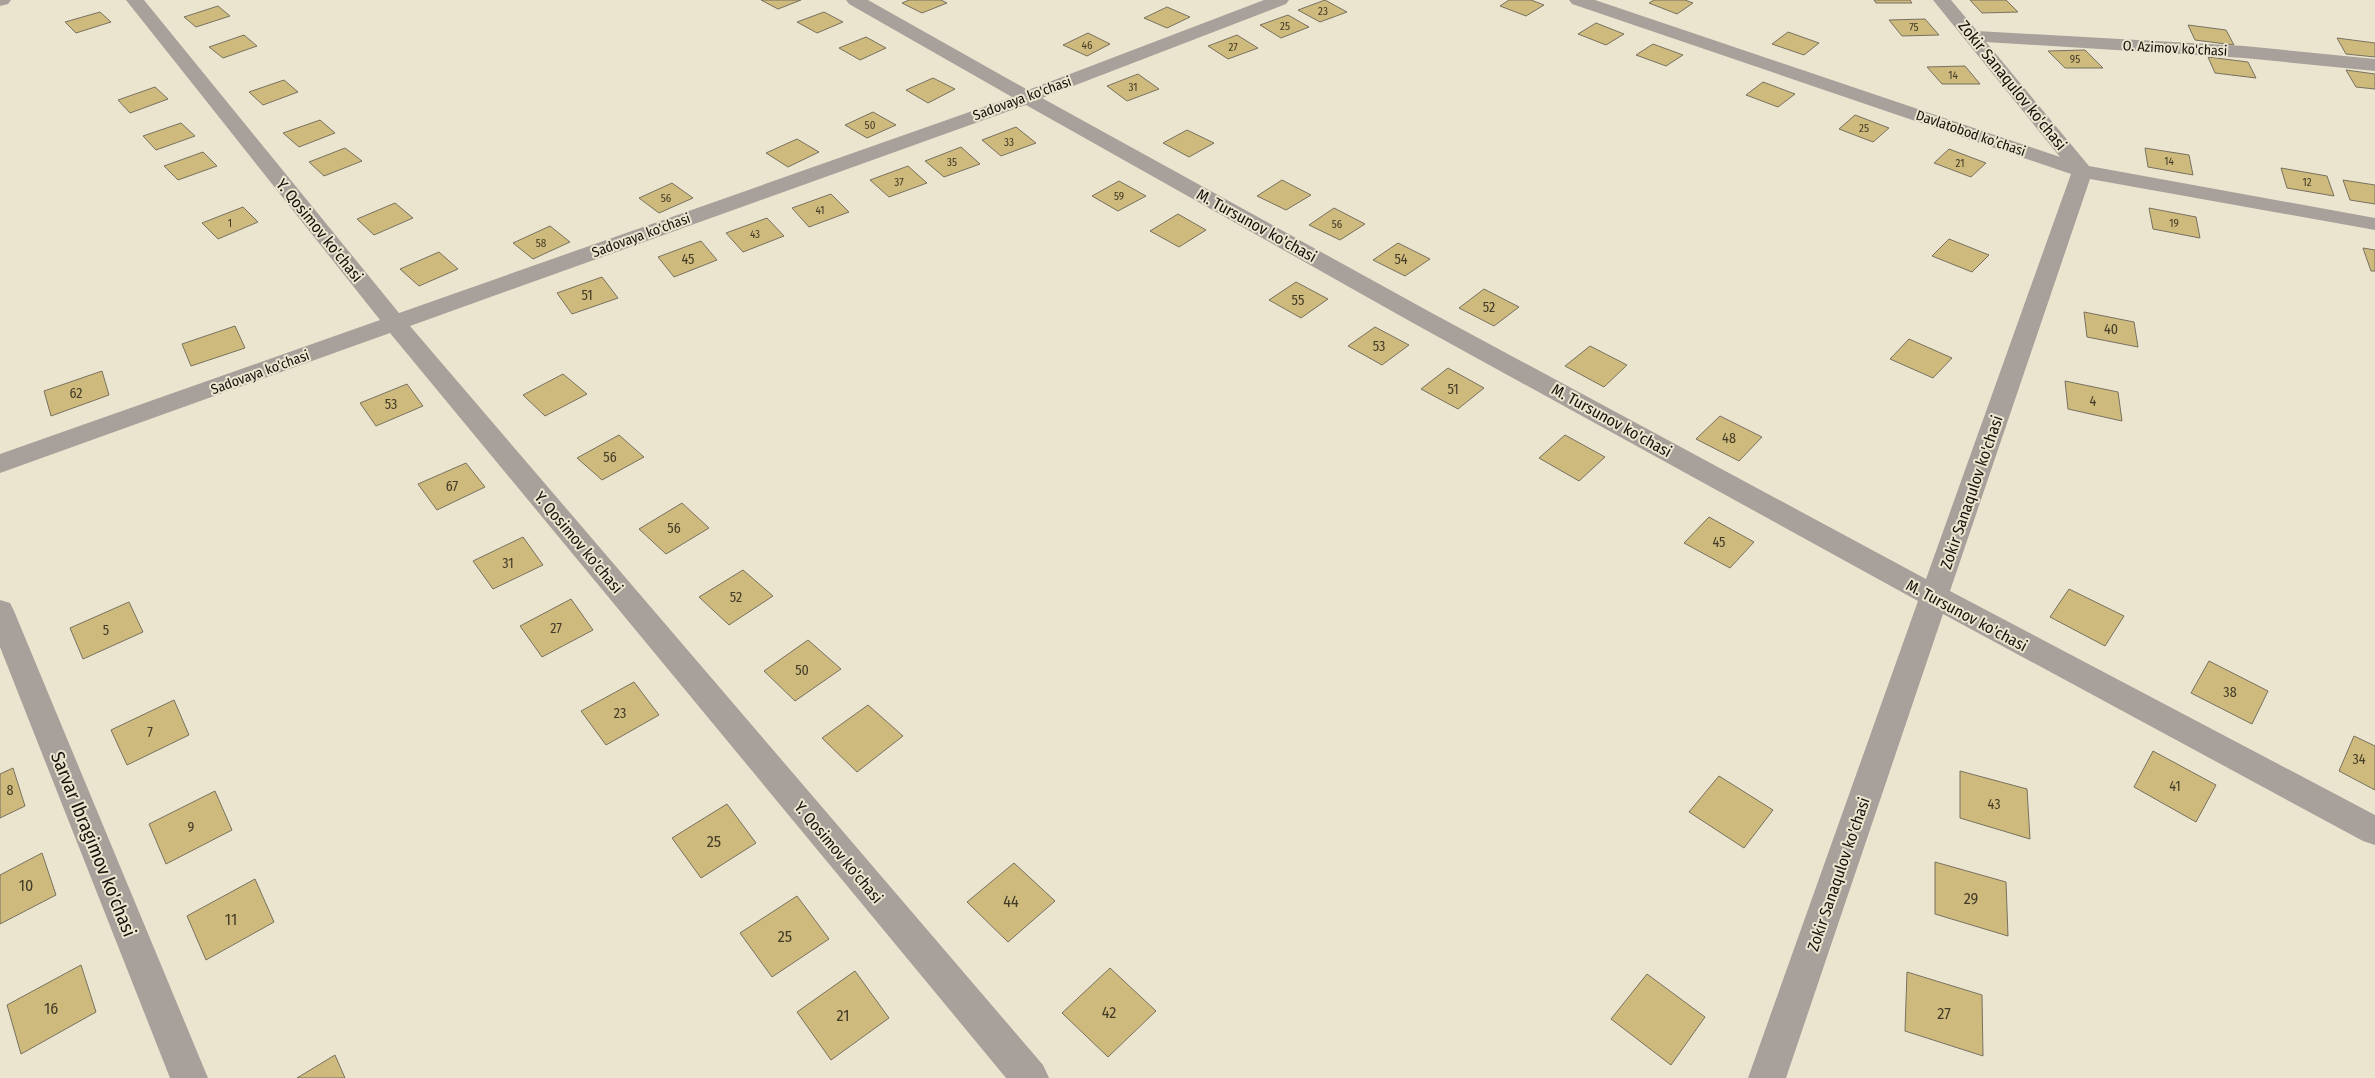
<svg xmlns="http://www.w3.org/2000/svg" width="2375" height="1078" font-family="'Fira Sans Condensed',sans-serif">
	<style>
		.building { fill: #cfba7d; stroke: #777160 }
		.lines { fill: none; stroke-linecap: round; stroke-linejoin: round }
		.street { fill: #a8a19b; fill-rule: evenodd }
		.labels { text-anchor: middle; stroke-width: 4; stroke-linejoin: round; paint-order: stroke }
		.far-number-label { font-size: 11px; fill: #423b27 }
		.far-street-label { font-size: 14px; fill: #13110a; stroke: #ebe5d0 }
		.number-label { font-size: 14px; fill: #423b27 }
		.street-label { font-size: 16px; fill: #13110a; stroke: #ebe5d0 }
		.near-number-label { font-size: 16px; fill: #423b27 }
		.near-street-label { font-size: 19px; fill: #13110a; stroke: #ebe5d0 }
	</style>
	<rect width="100%" height="100%" fill="#ebe5d0"/>
	<g class="building">
		<path d="M 761,0 L 801,0 L 778,9 Z"/>
		<path d="M 909,0 L 941,0 L 947,3 L 922,13 L 902,3 Z"/>
		<path d="M 1325,0 L 1347,12 L 1320,22 L 1298,10 Z"/>
		<path d="M 1509,0 L 1531,0 L 1544,5 L 1526,16 L 1500,6 Z"/>
		<path d="M 1654,0 L 1685,0 L 1693,3 L 1677,14 L 1649,3 Z"/>
		<path d="M 1874,0 L 1910,0 L 1912,3 L 1876,3 Z"/>
		<path d="M 1970,0 L 2006,0 L 2018,12 L 1982,13 Z"/>
		<path d="M 218,6 L 230,16 L 196,27 L 184,17 Z"/>
		<path d="M 1167,7 L 1190,17 L 1167,28 L 1144,18 Z"/>
		<path d="M 100,12 L 111,22 L 76,33 L 65,22 Z"/>
		<path d="M 824,12 L 843,22 L 817,33 L 797,22 Z"/>
		<path d="M 1288,15 L 1309,27 L 1281,38 L 1260,25 Z"/>
		<path d="M 1925,19 L 1939,35 L 1902,36 L 1889,20 Z"/>
		<path d="M 1596,23 L 1624,34 L 1606,45 L 1578,34 Z"/>
		<path d="M 2188,25 L 2226,30 L 2234,45 L 2195,40 Z"/>
		<path d="M 1788,32 L 1819,43 L 1804,55 L 1772,44 Z"/>
		<path d="M 1088,33 L 1110,44 L 1087,56 L 1063,45 Z"/>
		<path d="M 244,35 L 257,46 L 223,58 L 209,47 Z"/>
		<path d="M 1237,35 L 1258,48 L 1228,59 L 1208,46 Z"/>
		<path d="M 866,37 L 886,48 L 860,60 L 839,48 Z"/>
		<path d="M 2337,38 L 2375,43 L 2375,57 L 2346,54 Z"/>
		<path d="M 1653,44 L 1683,55 L 1666,66 L 1636,55 Z"/>
		<path d="M 2085,50 L 2103,68 L 2065,68 L 2048,51 Z"/>
		<path d="M 2208,57 L 2248,62 L 2256,78 L 2215,73 Z"/>
		<path d="M 1965,66 L 1980,84 L 1942,84 L 1927,67 Z"/>
		<path d="M 2346,70 L 2375,74 L 2375,89 L 2356,87 Z"/>
		<path d="M 1138,74 L 1159,89 L 1127,101 L 1107,86 Z"/>
		<path d="M 933,78 L 955,89 L 928,103 L 906,90 Z"/>
		<path d="M 284,80 L 298,92 L 263,105 L 249,92 Z"/>
		<path d="M 1763,82 L 1795,94 L 1778,107 L 1746,95 Z"/>
		<path d="M 155,87 L 168,99 L 130,113 L 118,100 Z"/>
		<path d="M 873,112 L 896,125 L 867,138 L 845,125 Z"/>
		<path d="M 1855,115 L 1889,128 L 1873,142 L 1839,129 Z"/>
		<path d="M 320,120 L 335,133 L 299,147 L 283,133 Z"/>
		<path d="M 181,123 L 195,136 L 156,150 L 143,136 Z"/>
		<path d="M 1016,127 L 1036,143 L 1001,156 L 982,140 Z"/>
		<path d="M 1187,130 L 1214,143 L 1189,157 L 1163,143 Z"/>
		<path d="M 797,139 L 819,152 L 788,167 L 766,153 Z"/>
		<path d="M 961,147 L 980,164 L 944,177 L 925,161 Z"/>
		<path d="M 345,148 L 362,161 L 324,176 L 309,162 Z"/>
		<path d="M 2145,148 L 2189,155 L 2193,175 L 2148,167 Z"/>
		<path d="M 1949,149 L 1986,163 L 1971,177 L 1934,163 Z"/>
		<path d="M 203,152 L 217,166 L 178,180 L 164,166 Z"/>
		<path d="M 908,166 L 927,183 L 889,197 L 870,180 Z"/>
		<path d="M 2281,168 L 2327,176 L 2334,196 L 2287,188 Z"/>
		<path d="M 1282,180 L 1311,195 L 1286,210 L 1257,196 Z"/>
		<path d="M 2343,180 L 2375,185 L 2375,204 L 2350,200 Z"/>
		<path d="M 1119,181 L 1146,196 L 1118,211 L 1092,196 Z"/>
		<path d="M 672,183 L 693,198 L 659,213 L 639,198 Z"/>
		<path d="M 831,194 L 849,212 L 809,227 L 792,208 Z"/>
		<path d="M 395,203 L 413,218 L 374,235 L 357,219 Z"/>
		<path d="M 243,207 L 258,222 L 218,239 L 202,223 Z"/>
		<path d="M 1334,208 L 1365,224 L 1340,240 L 1309,225 Z"/>
		<path d="M 2149,208 L 2196,217 L 2200,238 L 2153,229 Z"/>
		<path d="M 1178,214 L 1206,230 L 1179,247 L 1150,231 Z"/>
		<path d="M 767,218 L 784,236 L 743,252 L 726,233 Z"/>
		<path d="M 550,226 L 570,242 L 533,259 L 513,243 Z"/>
		<path d="M 1949,239 L 1989,255 L 1972,272 L 1932,256 Z"/>
		<path d="M 701,241 L 717,260 L 674,277 L 658,257 Z"/>
		<path d="M 1398,243 L 1430,259 L 1405,276 L 1373,260 Z"/>
		<path d="M 2363,248 L 2375,250 L 2375,271 L 2371,271 Z"/>
		<path d="M 439,252 L 458,269 L 419,286 L 400,269 Z"/>
		<path d="M 602,277 L 618,298 L 572,314 L 557,293 Z"/>
		<path d="M 1296,282 L 1328,299 L 1301,318 L 1269,300 Z"/>
		<path d="M 1484,289 L 1519,307 L 1494,326 L 1459,308 Z"/>
		<path d="M 2084,312 L 2134,322 L 2138,347 L 2087,337 Z"/>
		<path d="M 235,326 L 245,348 L 191,366 L 182,344 Z"/>
		<path d="M 1375,327 L 1409,345 L 1382,365 L 1348,346 Z"/>
		<path d="M 1909,339 L 1952,358 L 1933,378 L 1890,359 Z"/>
		<path d="M 1590,346 L 1627,365 L 1604,387 L 1565,366 Z"/>
		<path d="M 1448,368 L 1484,388 L 1458,409 L 1421,389 Z"/>
		<path d="M 102,371 L 109,395 L 51,416 L 44,391 Z"/>
		<path d="M 563,374 L 587,394 L 545,416 L 523,395 Z"/>
		<path d="M 2065,381 L 2118,392 L 2122,421 L 2068,409 Z"/>
		<path d="M 407,384 L 423,406 L 376,426 L 360,403 Z"/>
		<path d="M 1720,416 L 1762,437 L 1739,461 L 1696,439 Z"/>
		<path d="M 619,435 L 644,457 L 602,480 L 577,458 Z"/>
		<path d="M 1565,435 L 1605,457 L 1579,481 L 1539,458 Z"/>
		<path d="M 466,463 L 485,487 L 437,510 L 418,484 Z"/>
		<path d="M 682,503 L 709,528 L 666,554 L 639,529 Z"/>
		<path d="M 1709,517 L 1754,542 L 1730,568 L 1684,543 Z"/>
		<path d="M 523,537 L 543,565 L 493,589 L 473,561 Z"/>
		<path d="M 743,570 L 773,596 L 729,625 L 699,597 Z"/>
		<path d="M 2069,589 L 2124,616 L 2105,646 L 2050,617 Z"/>
		<path d="M 571,599 L 593,630 L 542,657 L 520,626 Z"/>
		<path d="M 129,602 L 143,632 L 83,659 L 70,628 Z"/>
		<path d="M 808,640 L 841,669 L 795,701 L 764,671 Z"/>
		<path d="M 2209,661 L 2268,691 L 2252,724 L 2191,693 Z"/>
		<path d="M 634,682 L 659,715 L 606,745 L 581,711 Z"/>
		<path d="M 174,700 L 189,735 L 127,765 L 111,730 Z"/>
		<path d="M 868,705 L 903,736 L 857,772 L 822,738 Z"/>
		<path d="M 2354,736 L 2375,746 L 2375,790 L 2339,771 Z"/>
		<path d="M 2153,751 L 2216,785 L 2196,822 L 2134,787 Z"/>
		<path d="M 13,768 L 25,806 L 0,818 L 0,774 Z"/>
		<path d="M 1960,771 L 2027,789 L 2030,839 L 1960,818 Z"/>
		<path d="M 1719,776 L 1773,810 L 1744,848 L 1689,812 Z"/>
		<path d="M 215,791 L 232,830 L 166,864 L 149,824 Z"/>
		<path d="M 727,804 L 756,843 L 701,878 L 672,838 Z"/>
		<path d="M 42,853 L 56,895 L 0,924 L 0,875 Z"/>
		<path d="M 1935,862 L 2006,882 L 2008,936 L 1935,914 Z"/>
		<path d="M 1014,863 L 1055,901 L 1008,942 L 967,902 Z"/>
		<path d="M 255,879 L 274,922 L 206,960 L 187,916 Z"/>
		<path d="M 797,896 L 829,939 L 772,977 L 740,933 Z"/>
		<path d="M 81,965 L 96,1012 L 21,1054 L 7,1005 Z"/>
		<path d="M 1110,968 L 1156,1011 L 1108,1057 L 1062,1013 Z"/>
		<path d="M 855,971 L 889,1018 L 831,1060 L 797,1012 Z"/>
		<path d="M 1907,972 L 1982,995 L 1983,1056 L 1905,1031 Z"/>
		<path d="M 1647,974 L 1705,1017 L 1671,1065 L 1611,1019 Z"/>
		<path d="M 335,1055 L 345,1078 L 297,1078 Z"/>
	</g>
	<g class="lines">
		<g class="street">
			<path d="M 0,0 L 11,0 L 8,4 L 0,6 Z"/>
			<path d="M 126,0 L 144,0 L 399,313 L 1012,97 L 849,4 L 846,0 L 868,0 L 1028,90 L 1264,0 L 1289,0 L 1286,4 L 1042,98 L 1430,312 L 1926,579 L 2071,174 L 1572,4 L 1569,0 L 1595,0 L 2060,157 L 1933,0 L 1951,0 L 1977,31 L 2244,46 L 2375,59 L 2375,71 L 2244,58 L 1986,42 L 2089,166 L 2375,218 L 2375,230 L 2090,179 L 1950,591 L 2375,815 L 2375,845 L 2363,841 L 1943,614 L 1786,1078 L 1748,1078 L 1918,601 L 1413,323 L 1026,105 L 410,326 L 1043,1065 L 1049,1078 L 1006,1078 L 390,333 L 0,473 L 0,454 L 380,320 Z"/>
			<path d="M 0,600 L 10,603 L 14,611 L 208,1078 L 170,1078 L 0,647 Z"/>
		</g>
	</g>
	<g class="labels">
		<g class="far-number-label">
			<text x="1323" y="15">23</text>
			<text x="1285" y="30">25</text>
			<text x="1914" y="31">75</text>
			<text x="1087" y="49">46</text>
			<text x="1233" y="51">27</text>
			<text x="2075" y="63">95</text>
			<text x="1953" y="79">14</text>
			<text x="1133" y="91">31</text>
			<text x="870" y="129">50</text>
			<text x="1864" y="132">25</text>
			<text x="1009" y="146">33</text>
			<text x="2169" y="165">14</text>
			<text x="952" y="166">35</text>
			<text x="1960" y="167">21</text>
			<text x="899" y="186">37</text>
			<text x="2307" y="186">12</text>
			<text x="1119" y="200">59</text>
			<text x="666" y="202">56</text>
			<text x="820" y="214">41</text>
			<text x="230" y="227">1</text>
			<text x="2174" y="227">19</text>
			<text x="1337" y="228">56</text>
			<text x="755" y="238">43</text>
			<text x="541" y="247">58</text>
		</g>
		<g class="far-street-label">
			<text transform="translate(2175 48) rotate(3)" y="5">O. Azimov ko'chasi</text>
			<text transform="translate(1022 98) rotate(-20)" y="5">Sadovaya ko'chasi</text>
			<text transform="translate(1971 133) rotate(19)" y="5">Davlatobod ko’chasi</text>
			<text transform="translate(641 235) rotate(-20)" y="5">Sadovaya ko'chasi</text>
			<text transform="translate(260 372) rotate(-20)" y="5">Sadovaya ko'chasi</text>
		</g>
		<g class="number-label">
			<text x="688" y="264">45</text>
			<text x="1401" y="264">54</text>
			<text x="587" y="300">51</text>
			<text x="1298" y="305">55</text>
			<text x="1489" y="312">52</text>
			<text x="2111" y="334">40</text>
			<text x="1379" y="351">53</text>
			<text x="1453" y="394">51</text>
			<text x="76" y="398">62</text>
			<text x="2093" y="406">4</text>
			<text x="391" y="409">53</text>
			<text x="1729" y="443">48</text>
			<text x="610" y="462">56</text>
			<text x="452" y="491">67</text>
			<text x="674" y="533">56</text>
			<text x="1719" y="547">45</text>
			<text x="508" y="568">31</text>
			<text x="736" y="602">52</text>
			<text x="556" y="633">27</text>
			<text x="106" y="635">5</text>
			<text x="802" y="675">50</text>
			<text x="2230" y="697">38</text>
			<text x="620" y="718">23</text>
			<text x="150" y="737">7</text>
			<text x="2359" y="764">34</text>
			<text x="2175" y="791">41</text>
			<text x="10" y="795">8</text>
			<text x="1994" y="809">43</text>
			<text x="191" y="832">9</text>
		</g>
		<g class="street-label">
			<text transform="translate(2013 85) rotate(51)" y="6">Zokir Sanaqulov ko'chasi</text>
			<text transform="translate(1257 225) rotate(29)" y="6">M. Tursunov ko'chasi</text>
			<text transform="translate(320 230) rotate(51)" y="6">Y. Qosimov ko'chasi</text>
			<text transform="translate(1612 420) rotate(29)" y="6">M. Tursunov ko'chasi</text>
			<text transform="translate(1971 492) rotate(-71)" y="6">Zokir Sanaqulov ko'chasi</text>
			<text transform="translate(579 542) rotate(50)" y="6">Y. Qosimov ko'chasi</text>
			<text transform="translate(1967 615) rotate(28)" y="6">M. Tursunov ko'chasi</text>
			<text transform="translate(839 852) rotate(50)" y="6">Y. Qosimov ko'chasi</text>
			<text transform="translate(1838 874) rotate(-71)" y="6">Zokir Sanaqulov ko'chasi</text>
		</g>
		<g class="near-number-label">
			<text x="714" y="847">25</text>
			<text x="26" y="891">10</text>
			<text x="1971" y="904">29</text>
			<text x="1011" y="907">44</text>
			<text x="231" y="925">11</text>
			<text x="785" y="942">25</text>
			<text x="51" y="1014">16</text>
			<text x="1109" y="1018">42</text>
			<text x="1944" y="1019">27</text>
			<text x="843" y="1021">21</text>
		</g>
		<g class="near-street-label">
			<text transform="translate(94 844) rotate(68)" y="7">Sarvar Ibragimov ko'chasi</text>
		</g>
	</g>
</svg>
